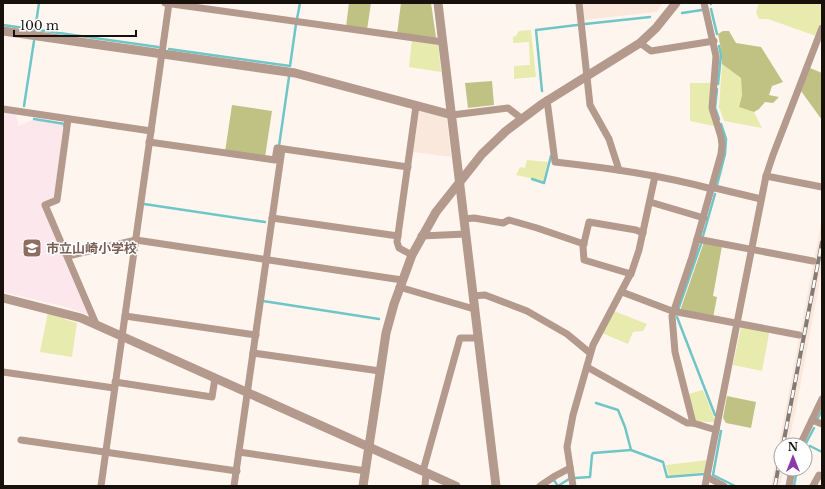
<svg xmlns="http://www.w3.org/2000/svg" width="825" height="489" font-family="'Libre Baskerville','Noto Sans JP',serif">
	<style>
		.built { fill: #fbe8dd }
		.education { fill: #fce7ec }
		.green { fill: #e7ebae }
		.forest { fill: #bfc283 }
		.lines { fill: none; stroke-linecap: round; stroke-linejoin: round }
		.stream { stroke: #70c6c6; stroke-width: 2.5 }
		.minor { stroke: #b4998d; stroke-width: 7 }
		.tertiary { stroke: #b4998d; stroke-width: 9 }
		.rail-casing { stroke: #837a75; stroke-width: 4 }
		.rail { stroke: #fff; stroke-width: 2.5; stroke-dasharray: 8; stroke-linecap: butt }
		.labels { text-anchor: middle; stroke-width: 3; stroke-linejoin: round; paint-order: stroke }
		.education-label { font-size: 13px; font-weight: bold; fill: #785e54; stroke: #fff; text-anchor: start }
	</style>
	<rect width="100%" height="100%" fill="#fff5ef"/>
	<g class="built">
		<path d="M 582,3 L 663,3 L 656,12 L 584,20 Z"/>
		<path d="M 419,111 L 446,118 L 447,120 L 451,157 L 413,152 Z"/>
		<path d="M 822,218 L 822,269 L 796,409 L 788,445 L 781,445 L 781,469 L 784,469 L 780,486 L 771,486 Z"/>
	</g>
	<path class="education" d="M 3,111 L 15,113 L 19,126 L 32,120 L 63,125 L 54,199 L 42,204 L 89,315 L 62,306 L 3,292 Z"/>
	<g class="green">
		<path d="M 759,3 L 822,3 L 822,20 L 816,36 L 768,19 L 759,19 L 756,12 Z"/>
		<path d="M 531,30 L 536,77 L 514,79 L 514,66 L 530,65 L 529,42 L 513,43 L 513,37 L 516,36 L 519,31 Z"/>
		<path d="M 412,39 L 438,44 L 441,72 L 409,67 Z"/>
		<path d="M 722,64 L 741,78 L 742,95 L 739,107 L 754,112 L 762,128 L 724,121 L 719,107 Z"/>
		<path d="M 690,83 L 711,83 L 709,107 L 714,126 L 690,121 Z"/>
		<path d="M 527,160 L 548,162 L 543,181 L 516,175 L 520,167 L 525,168 Z"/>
		<path d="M 614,311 L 647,324 L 643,331 L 633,332 L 628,344 L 602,333 Z"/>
		<path d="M 48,312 L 64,316 L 64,319 L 77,323 L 72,357 L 40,352 Z"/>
		<path d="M 741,327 L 768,331 L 769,334 L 762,371 L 733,365 Z"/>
		<path d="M 703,390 L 715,420 L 713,422 L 698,422 L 695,419 L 688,394 Z"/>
		<path d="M 708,460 L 706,472 L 669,476 L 666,465 Z"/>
	</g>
	<g class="forest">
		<path d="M 349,3 L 371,3 L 367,30 L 346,27 Z"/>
		<path d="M 401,3 L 431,3 L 436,37 L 434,39 L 397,34 Z"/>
		<path d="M 723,31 L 729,31 L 736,43 L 761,47 L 783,82 L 772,86 L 769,95 L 779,97 L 773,103 L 765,102 L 759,109 L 754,112 L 739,107 L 742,95 L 741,78 L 722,64 L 722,55 L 718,34 Z"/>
		<path d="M 810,68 L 822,73 L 822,120 L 801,91 Z"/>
		<path d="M 492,81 L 494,105 L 468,108 L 465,83 Z"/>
		<path d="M 232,105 L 272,111 L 265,157 L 225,152 Z"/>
		<path d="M 704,242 L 722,246 L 713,296 L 717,297 L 713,318 L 680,311 Z"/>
		<path d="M 727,396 L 756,402 L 751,428 L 726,423 L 723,418 Z"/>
	</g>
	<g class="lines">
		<g class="stream">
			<path d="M 711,3 L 711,4"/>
			<path d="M 711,9 L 717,34"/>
			<path d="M 682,13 L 702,10"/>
			<path d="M 297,19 L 300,3"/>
			<path d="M 585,24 L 650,17"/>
			<path d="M 3,25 L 158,47"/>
			<path d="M 35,30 L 39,3"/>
			<path d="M 169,49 L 290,66 L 296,24"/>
			<path d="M 718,84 L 721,55 L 719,46"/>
			<path d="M 717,89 L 715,108 L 719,119"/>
			<path d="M 542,91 L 536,30 L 577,25"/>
			<path d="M 24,106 L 34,41"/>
			<path d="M 34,119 L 65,124 L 64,126"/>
			<path d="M 279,146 L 289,77"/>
			<path d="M 532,179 L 544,183 L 551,156"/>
			<path d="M 717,185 L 725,154 L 726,139 L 721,124"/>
			<path d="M 144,204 L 265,222"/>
			<path d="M 703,236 L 715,194"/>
			<path d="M 263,301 L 379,319"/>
			<path d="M 678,310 L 701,244"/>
			<path d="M 677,317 L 715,415"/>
			<path d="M 596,403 L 618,410 L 625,427 L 631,450 L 663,462 L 667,477 L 704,474"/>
			<path d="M 818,418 L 822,410"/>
			<path d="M 721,431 L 713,475 L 735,486"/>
			<path d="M 805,445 L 814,428"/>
			<path d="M 810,446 L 822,452"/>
			<path d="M 575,478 L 590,477 L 592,455 L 593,453 L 631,450"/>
			<path d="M 553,479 L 558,486 L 569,479"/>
			<path d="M 794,486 L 797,469"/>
		</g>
		<g class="minor">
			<path d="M 165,3 L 443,42"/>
			<path d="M 579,3 L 590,105 L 609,139 L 619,170"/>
			<path d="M 640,43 L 651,51 L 714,41"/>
			<path d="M 547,100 L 555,162 C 608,168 660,175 712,189 L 715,188 L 761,199"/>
			<path d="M 3,109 L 151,131"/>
			<path d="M 452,115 L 508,108 L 521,118"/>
			<path d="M 68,119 L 57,200 L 45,205 L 96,324"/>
			<path d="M 149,142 L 275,160 L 277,148 L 408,167"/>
			<path d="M 766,176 L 822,187"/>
			<path d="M 650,202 L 704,218"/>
			<path d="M 272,218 L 398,236"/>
			<path d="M 464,219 L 474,218 L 503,223 L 509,220 L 537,228 L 584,244"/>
			<path d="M 421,236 L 466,234"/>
			<path d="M 697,239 L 813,261"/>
			<path d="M 412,255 L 399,248 L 397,242 L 416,106"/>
			<path d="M 68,256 L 136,240 L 402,280"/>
			<path d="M 631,274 L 584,260 L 583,247 L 589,222 L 636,230 L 643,233"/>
			<path d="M 399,287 L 474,309"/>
			<path d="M 622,292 L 672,311 L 799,335"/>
			<path d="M 473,296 L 485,295 L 527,311 L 567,334 L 590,353"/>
			<path d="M 125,316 L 256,335"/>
			<path d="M 253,353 L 380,371"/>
			<path d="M 587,367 L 687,423 L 693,423 L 716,430"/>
			<path d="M 3,372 L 114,388"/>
			<path d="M 115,382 L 212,397 L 215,378"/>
			<path d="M 812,420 L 822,424"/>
			<path d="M 693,423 L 675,352 L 672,316 L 692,257 L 721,154 L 722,145 L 721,137 L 712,108 L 716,56 L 704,3"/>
			<path d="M 21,440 L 237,471"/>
			<path d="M 800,445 L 822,399"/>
			<path d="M 239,452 L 366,471"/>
			<path d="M 423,471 L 460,338 L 478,338"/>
			<path d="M 707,477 L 724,486"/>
			<path d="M 101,486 L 169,3"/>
			<path d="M 234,486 L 282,149"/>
			<path d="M 425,486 L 426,473"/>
			<path d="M 540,486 L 555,476 L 570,468"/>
			<path d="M 573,486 L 567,447 L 573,415 L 593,345 L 632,271 L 639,250 L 655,176"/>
			<path d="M 705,486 L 766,176 L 773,155 L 822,28"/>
			<path d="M 789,486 L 792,469"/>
			<path d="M 813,486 L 819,475 L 822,476"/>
		</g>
		<g class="tertiary">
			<path d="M 438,3 L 496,486"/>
			<path d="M 3,31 L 295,73 L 452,115"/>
			<path d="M 3,298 L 81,318 L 456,486"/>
			<path d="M 363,486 L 379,380 L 386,333 L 394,304 L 412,255 L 436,212 L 482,154 L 506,131 L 542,104 L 640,43 L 656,28 L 676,3"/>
		</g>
		<g class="rail-casing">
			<g id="rail">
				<path d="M 783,445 L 822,242"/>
				<path d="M 775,486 L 781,453"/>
			</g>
		</g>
		<use href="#rail" class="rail"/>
	</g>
	<defs>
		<g id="school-square" transform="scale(1)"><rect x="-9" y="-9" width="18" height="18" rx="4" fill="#8d6e63" stroke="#fff"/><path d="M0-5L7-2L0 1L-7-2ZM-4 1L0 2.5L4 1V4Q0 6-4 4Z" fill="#fff"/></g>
	</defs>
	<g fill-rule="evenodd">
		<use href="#school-square" x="32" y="248"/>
	</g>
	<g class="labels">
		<g class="education-label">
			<text x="46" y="253">市立山崎小学校</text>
		</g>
	</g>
	<rect width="825" height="489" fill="none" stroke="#17100b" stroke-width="8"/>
	<g transform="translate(793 457)"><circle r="19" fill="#ffffff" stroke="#a29f9d"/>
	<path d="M0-3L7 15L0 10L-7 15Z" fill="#8b3aaa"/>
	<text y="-6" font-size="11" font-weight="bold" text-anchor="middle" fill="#17100b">N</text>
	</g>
	<path d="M14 30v6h122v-6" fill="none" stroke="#17100b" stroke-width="2"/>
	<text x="20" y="30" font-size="12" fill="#17100b" stroke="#ffffff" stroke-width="3" paint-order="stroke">100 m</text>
</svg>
